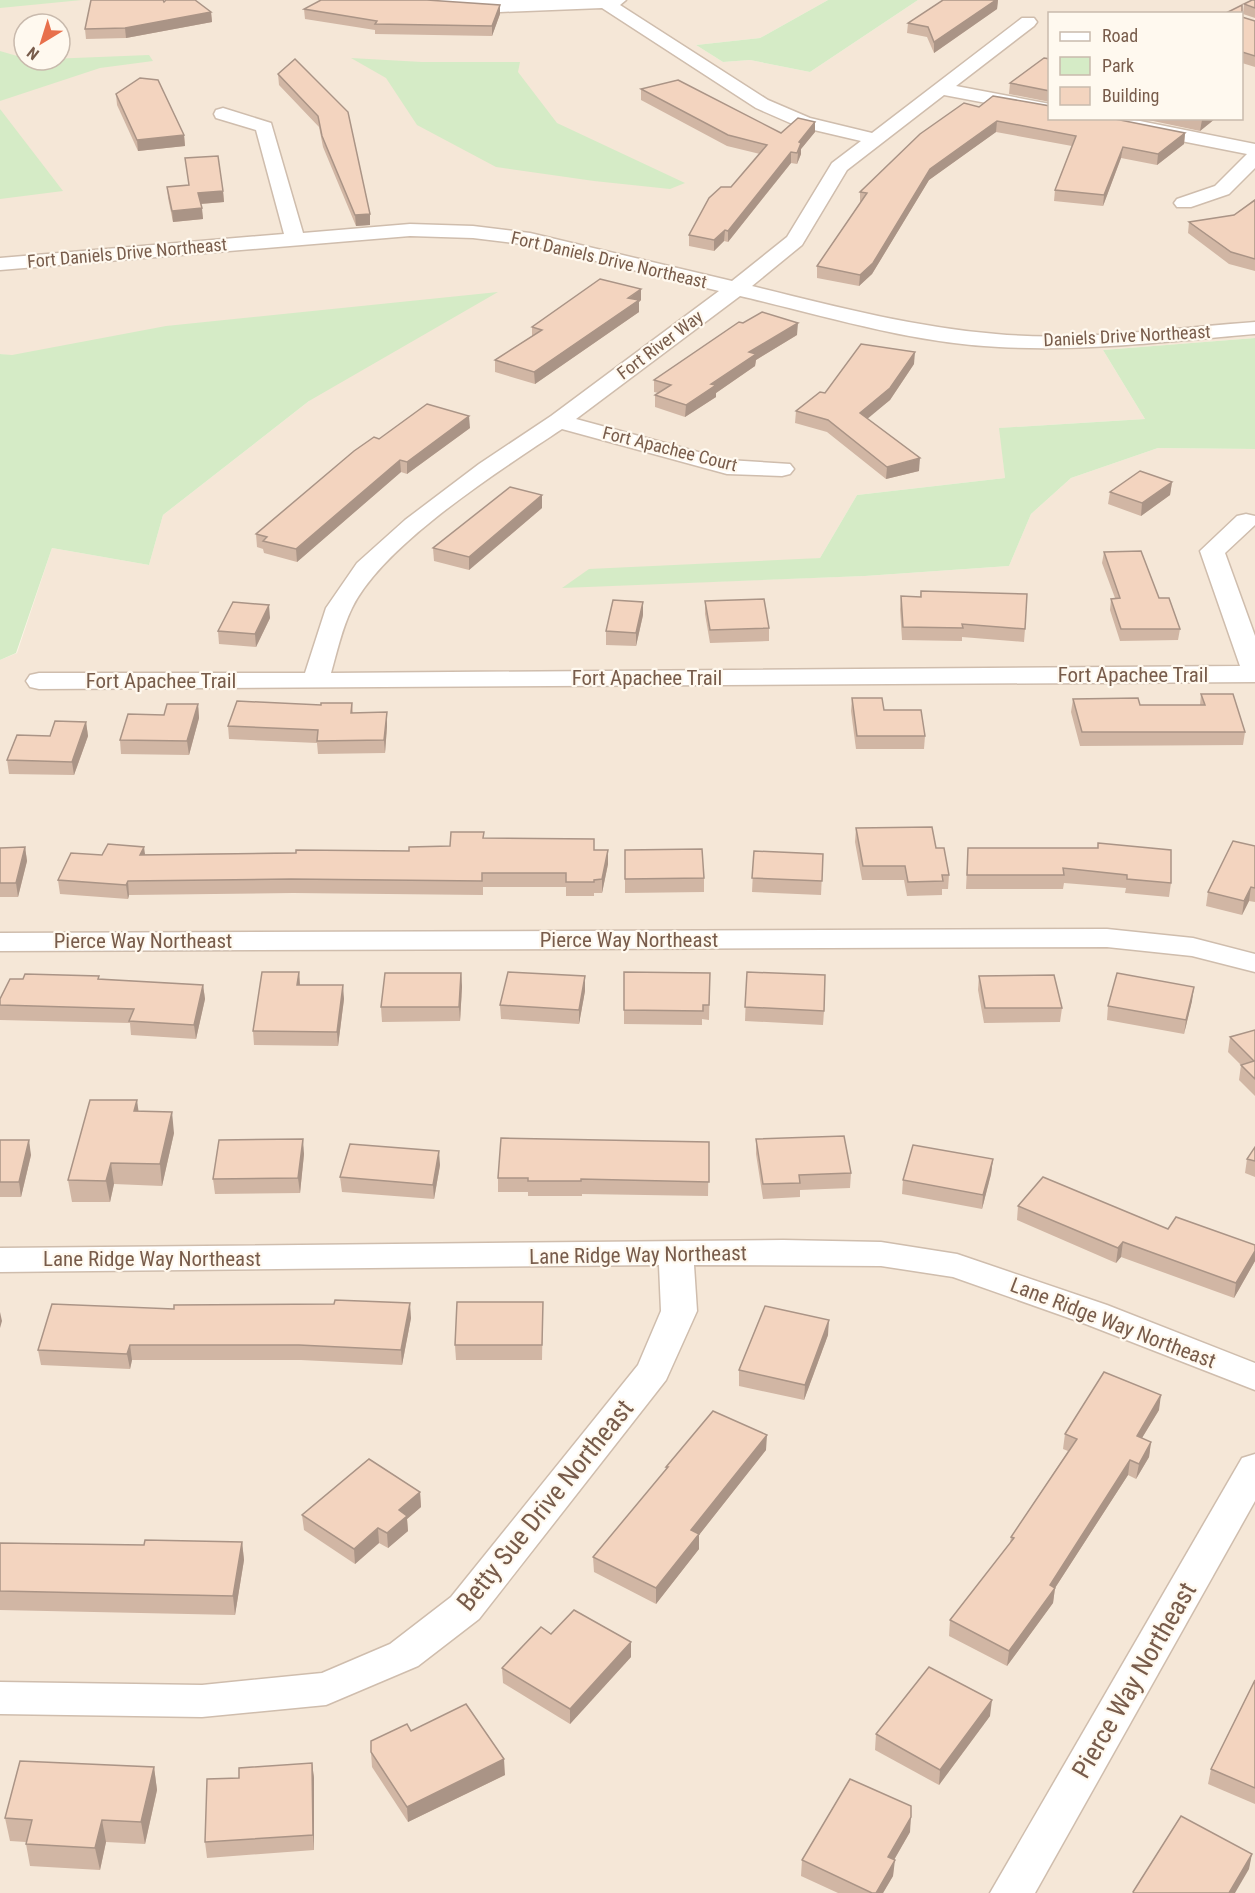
<svg xmlns="http://www.w3.org/2000/svg" width="1255" height="1893" font-family="'Roboto Condensed',sans-serif">
	<style>
		.residential { fill: #f5e7d7; fill-rule: evenodd }
		.green { fill: #d5ebc6 }
		.lines { fill: none; stroke-linecap: round; stroke-linejoin: round }
		.street-casing { stroke: #cfbdad; stroke-width: 3 }
		.street { fill: #fff; fill-rule: evenodd }
		.wall { fill: #d1b6a4 }
		.shaded-wall { fill: #aa9486 }
		.building { fill: #f3d4bf; stroke: #aa9486; stroke-width: 1.5 }
		.labels { text-anchor: middle; stroke-width: 4.5; stroke-linejoin: round; paint-order: stroke }
		.far-street-label { font-size: 18px; fill: #785c4b; stroke: #fff9ef }
		.street-label { font-size: 21px; fill: #785c4b; stroke: #fff9ef }
		.near-street-label { font-size: 26px; fill: #785c4b; stroke: #fff9ef }
	</style>
	<rect width="100%" height="100%" fill="#fdf5e8"/>
	<path class="residential" d="M 0,0 L 828,0 L 760,38 L 696,45 L 723,62 L 750,60 L 810,72 L 918,0 L 1255,0 L 1255,338 L 1103,350 L 1145,419 L 1000,428 L 1005,478 L 857,495 L 820,558 L 563,587 L 865,576 L 1009,566 L 1031,514 L 1071,478 L 1158,448 L 1255,449 L 1255,1893 L 0,1893 L 0,660 L 17,653 L 52,548 L 149,565 L 163,515 L 309,401 L 0,354 ZM 1050,14 L 1242,14 L 1242,118 L 1050,118 ZM 24,24 L 60,24 L 60,60 L 24,60 Z"/>
	<g class="green">
		<path d="M 0,0 L 82,0 L 0,8 Z"/>
		<path d="M 828,0 L 918,0 L 810,72 L 750,60 L 723,62 L 696,45 L 760,38 Z"/>
		<path d="M 0,51 L 24,58 L 24,60 L 149,55 L 153,61 L 100,68 L 0,101 Z"/>
		<path d="M 351,58 L 422,62 L 520,62 L 518,72 L 557,123 L 685,183 L 670,189 L 594,181 L 496,167 L 417,125 L 386,78 Z"/>
		<path d="M 0,109 L 63,191 L 0,199 Z"/>
		<path d="M 498,292 L 309,401 L 163,515 L 149,565 L 52,548 L 16,653 L 0,660 L 0,354 L 12,355 L 166,326 Z"/>
		<path d="M 1255,338 L 1255,449 L 1158,448 L 1071,478 L 1031,514 L 1009,566 L 865,576 L 562,588 L 589,569 L 820,558 L 857,495 L 1005,478 L 999,428 L 1145,419 L 1103,350 Z"/>
	</g>
	<g class="lines">
		<g class="street-casing">
			<g id="street">
				<path d="M 382,0 L 626,0 L 620,5 L 768,100 L 810,118 L 872,133 L 1022,18 L 1034,18 L 1037,22 L 1034,26 L 956,86 L 1050,104 L 1050,115 L 944,95 L 847,170 L 802,245 L 752,286 C 833,306 913,327 996,334 C 1078,342 1173,328 1255,322 L 1255,334 C 1170,341 1084,352 999,347 C 911,343 825,316 740,296 L 576,419 L 728,460 L 790,464 L 794,469 L 790,474 L 782,476 L 727,474 L 562,429 C 502,469 383,544 352,608 C 342,628 337,652 331,673 L 1240,666 L 1200,551 L 1237,516 L 1246,514 L 1255,516 L 1255,525 L 1225,553 L 1255,636 L 1255,682 L 39,689 L 30,687 L 26,681 L 30,675 L 39,673 L 305,673 L 326,608 L 357,563 L 405,520 L 479,464 L 551,416 L 719,291 L 530,245 L 473,238 L 410,236 L 0,270 L 0,258 L 284,234 L 256,130 L 216,118 L 214,114 L 216,110 L 223,108 L 271,123 L 303,233 L 410,224 L 473,226 L 530,233 L 732,281 L 787,237 L 832,163 L 861,141 L 797,126 L 756,108 L 602,8 L 500,12 L 390,5 Z"/>
				<path d="M 1086,118 L 1125,118 L 1255,144 L 1255,168 L 1229,194 L 1191,207 L 1177,207 L 1174,203 L 1177,199 L 1215,186 L 1247,154 L 1095,124 L 1088,122 Z"/>
				<path d="M 1107,929 L 1193,938 L 1255,954 L 1255,972 L 1192,956 L 1107,947 L 0,951 L 0,933 Z"/>
				<path d="M 783,1240 L 881,1242 L 957,1254 L 1107,1305 L 1255,1363 L 1255,1390 L 1083,1323 L 953,1277 L 881,1266 L 694,1265 L 697,1311 L 666,1380 L 479,1619 L 418,1666 L 326,1705 L 202,1717 L 0,1714 L 0,1682 L 202,1685 L 322,1673 L 390,1644 L 451,1597 L 638,1365 L 661,1311 L 659,1265 L 0,1272 L 0,1248 Z"/>
				<path d="M 1255,1454 L 1255,1501 L 1035,1893 L 990,1893 L 1242,1458 Z"/>
			</g>
		</g>
		<use href="#street" class="street"/>
	</g>
	<g class="wall">
		<path d="M 943,0 L 998,0 L 997,9 L 934,53 L 927,37 L 907,33 L 908,23 Z"/>
		<path d="M 1255,0 L 1255,18 L 1243,14 L 1244,4 Z"/>
		<path d="M 164,2 L 211,12 L 212,22 L 126,38 L 86,39 L 85,29 Z"/>
		<path d="M 304,9 L 500,14 L 492,36 L 375,34 L 375,30 L 305,19 Z"/>
		<path d="M 1242,17 L 1255,21 L 1255,67 L 1242,63 Z"/>
		<path d="M 295,59 L 370,214 L 370,225 L 356,226 L 323,147 L 319,127 L 279,85 L 278,74 Z"/>
		<path d="M 1050,59 L 1050,102 L 1009,94 L 1010,83 Z"/>
		<path d="M 641,89 L 781,133 L 815,132 L 801,149 L 801,154 L 797,164 L 791,163 L 728,242 L 724,241 L 714,251 L 689,246 L 689,235 L 760,154 L 727,146 L 641,100 Z"/>
		<path d="M 116,94 L 184,135 L 185,146 L 138,151 L 117,105 Z"/>
		<path d="M 979,107 L 1050,118 L 1185,133 L 1184,144 L 1157,165 L 1121,158 L 1103,206 L 1054,201 L 1055,190 L 1072,146 L 996,132 L 929,180 L 872,274 L 859,286 L 817,278 L 817,266 L 860,203 L 860,192 Z"/>
		<path d="M 1139,118 L 1216,118 L 1200,131 Z"/>
		<path d="M 167,187 L 223,191 L 224,202 L 201,204 L 203,219 L 173,222 L 168,198 Z"/>
		<path d="M 1255,199 L 1255,271 L 1229,264 L 1188,233 L 1189,222 L 1234,215 Z"/>
		<path d="M 641,289 L 641,300 L 639,302 L 639,312 L 535,384 L 495,372 L 495,360 L 532,336 L 532,327 Z"/>
		<path d="M 797,335 L 756,360 L 755,366 L 716,393 L 716,397 L 685,417 L 655,407 L 655,395 L 658,393 L 654,392 L 654,380 Z"/>
		<path d="M 914,364 L 890,400 L 867,418 L 919,471 L 886,479 L 827,432 L 795,423 L 796,411 L 825,393 Z"/>
		<path d="M 470,428 L 407,474 L 401,472 L 297,562 L 264,553 L 263,549 L 257,547 L 256,534 L 379,439 Z"/>
		<path d="M 1172,482 L 1170,495 L 1141,516 L 1108,504 L 1110,492 Z"/>
		<path d="M 542,508 L 469,570 L 434,561 L 433,548 Z"/>
		<path d="M 1104,552 L 1180,629 L 1178,640 L 1120,641 L 1110,610 L 1111,599 L 1115,598 L 1102,563 Z"/>
		<path d="M 921,591 L 1025,629 L 1024,642 L 962,637 L 962,641 L 902,640 L 900,609 L 901,596 L 920,597 Z"/>
		<path d="M 705,601 L 769,628 L 769,641 L 710,643 L 705,614 Z"/>
		<path d="M 643,615 L 636,646 L 606,645 L 606,631 Z"/>
		<path d="M 270,618 L 256,647 L 219,644 L 218,631 Z"/>
		<path d="M 1201,694 L 1245,732 L 1243,745 L 1080,746 L 1071,712 L 1073,699 L 1140,705 L 1200,705 Z"/>
		<path d="M 852,698 L 884,710 L 925,736 L 924,749 L 856,749 L 851,711 Z"/>
		<path d="M 352,703 L 353,713 L 387,712 L 387,726 L 385,753 L 318,754 L 317,743 L 229,739 L 228,726 L 321,705 Z"/>
		<path d="M 198,704 L 199,718 L 189,755 L 121,754 L 120,740 L 164,715 Z"/>
		<path d="M 86,722 L 88,736 L 74,775 L 9,774 L 7,760 L 50,736 Z"/>
		<path d="M 856,828 L 936,848 L 949,875 L 948,889 L 942,889 L 942,895 L 907,896 L 904,880 L 862,880 L 855,842 Z"/>
		<path d="M 484,838 L 594,850 L 608,864 L 602,893 L 594,893 L 594,896 L 566,896 L 566,887 L 483,887 L 483,895 L 293,893 L 129,895 L 128,899 L 60,894 L 58,880 L 102,855 L 409,851 L 450,846 Z"/>
		<path d="M 1255,846 L 1255,902 L 1249,901 L 1242,915 L 1206,906 L 1208,892 Z"/>
		<path d="M 25,847 L 27,861 L 18,897 L 0,897 L 0,848 Z"/>
		<path d="M 968,848 L 1098,848 L 1171,883 L 1169,897 L 1125,893 L 1126,888 L 1064,883 L 1063,889 L 966,889 Z"/>
		<path d="M 625,850 L 704,878 L 704,892 L 625,893 Z"/>
		<path d="M 754,851 L 823,854 L 821,895 L 752,892 Z"/>
		<path d="M 299,972 L 300,985 L 344,999 L 338,1046 L 254,1045 L 253,1031 Z"/>
		<path d="M 624,972 L 710,973 L 709,1020 L 702,1019 L 702,1025 L 624,1024 Z"/>
		<path d="M 747,972 L 824,1011 L 823,1025 L 745,1021 Z"/>
		<path d="M 461,973 L 462,987 L 460,1021 L 382,1022 L 381,1007 Z"/>
		<path d="M 99,976 L 99,979 L 203,985 L 205,999 L 196,1039 L 131,1035 L 130,1023 L 0,1020 L 0,999 L 23,979 Z"/>
		<path d="M 979,976 L 1062,1008 L 1060,1022 L 984,1023 L 978,990 Z"/>
		<path d="M 585,991 L 579,1024 L 501,1019 L 500,1005 Z"/>
		<path d="M 1192,1001 L 1184,1034 L 1107,1020 L 1108,1006 Z"/>
		<path d="M 1255,1030 L 1255,1096 L 1239,1080 L 1241,1065 L 1228,1052 L 1230,1037 Z"/>
		<path d="M 138,1111 L 174,1133 L 162,1186 L 114,1184 L 110,1202 L 72,1202 L 68,1180 Z"/>
		<path d="M 756,1139 L 851,1173 L 850,1188 L 800,1190 L 800,1197 L 763,1199 L 756,1154 Z"/>
		<path d="M 0,1140 L 31,1155 L 21,1197 L 0,1197 Z"/>
		<path d="M 709,1142 L 708,1196 L 582,1194 L 582,1196 L 528,1196 L 528,1192 L 498,1192 L 498,1178 Z"/>
		<path d="M 1255,1147 L 1255,1177 L 1245,1173 L 1247,1159 Z"/>
		<path d="M 304,1154 L 300,1193 L 215,1194 L 213,1179 Z"/>
		<path d="M 993,1159 L 991,1174 L 982,1209 L 902,1194 L 903,1180 Z"/>
		<path d="M 440,1165 L 434,1199 L 342,1192 L 340,1177 Z"/>
		<path d="M 1018,1206 L 1168,1229 L 1255,1245 L 1255,1261 L 1234,1298 L 1121,1257 L 1116,1263 L 1017,1220 Z"/>
		<path d="M 543,1302 L 542,1360 L 456,1360 L 455,1345 Z"/>
		<path d="M 411,1318 L 402,1365 L 301,1360 L 132,1360 L 130,1369 L 41,1365 L 38,1350 Z"/>
		<path d="M 828,1335 L 804,1400 L 739,1386 L 739,1370 Z"/>
		<path d="M 1159,1410 L 1142,1438 L 1151,1442 L 1149,1457 L 1136,1479 L 1128,1475 L 1055,1588 L 1053,1603 L 1007,1666 L 949,1636 L 950,1620 L 1010,1543 L 1011,1537 L 1068,1451 L 1063,1449 L 1065,1434 Z"/>
		<path d="M 766,1450 L 699,1535 L 699,1549 L 656,1604 L 594,1572 L 593,1557 L 666,1470 L 666,1467 Z"/>
		<path d="M 420,1492 L 421,1507 L 407,1519 L 408,1531 L 388,1548 L 379,1543 L 355,1564 L 304,1530 L 302,1515 Z"/>
		<path d="M 242,1542 L 244,1560 L 235,1615 L 0,1610 L 0,1543 L 144,1545 Z"/>
		<path d="M 551,1634 L 631,1642 L 631,1657 L 570,1724 L 503,1683 L 502,1668 Z"/>
		<path d="M 1255,1680 L 1255,1804 L 1208,1784 L 1211,1769 Z"/>
		<path d="M 990,1716 L 939,1785 L 875,1750 L 876,1734 Z"/>
		<path d="M 411,1731 L 505,1775 L 408,1822 L 372,1767 L 371,1752 Z"/>
		<path d="M 312,1763 L 314,1778 L 314,1850 L 207,1858 L 205,1842 L 239,1778 Z"/>
		<path d="M 154,1767 L 157,1790 L 145,1844 L 106,1842 L 100,1870 L 30,1866 L 26,1844 L 26,1842 L 10,1841 L 5,1818 Z"/>
		<path d="M 910,1832 L 894,1860 L 893,1876 L 883,1893 L 838,1893 L 801,1876 L 802,1860 Z"/>
	</g>
	<g class="shaded-wall">
		<path d="M 996,0 L 998,0 L 997,9 L 934,53 L 934,42 Z"/>
		<path d="M 500,5 L 500,14 L 492,36 L 492,26 Z"/>
		<path d="M 211,12 L 212,22 L 126,38 L 125,28 Z"/>
		<path d="M 1204,118 L 1216,118 L 1200,131 L 1202,120 Z"/>
		<path d="M 997,121 L 996,132 L 929,180 L 872,274 L 859,286 L 860,275 L 930,169 Z"/>
		<path d="M 815,122 L 815,132 L 801,149 L 801,154 L 797,164 L 799,142 Z"/>
		<path d="M 1185,133 L 1184,144 L 1157,165 L 1158,154 Z"/>
		<path d="M 184,135 L 185,146 L 138,151 L 137,140 Z"/>
		<path d="M 1123,147 L 1121,158 L 1103,206 L 1104,195 Z"/>
		<path d="M 791,152 L 791,163 L 728,242 L 728,231 Z"/>
		<path d="M 223,191 L 224,202 L 199,204 L 198,193 Z"/>
		<path d="M 202,208 L 203,219 L 173,222 L 172,211 Z"/>
		<path d="M 370,214 L 370,225 L 356,226 L 355,215 Z"/>
		<path d="M 725,230 L 724,241 L 714,251 L 714,240 Z"/>
		<path d="M 641,289 L 641,300 L 639,302 L 639,312 L 535,384 L 534,372 Z"/>
		<path d="M 798,323 L 797,335 L 756,360 L 755,366 L 716,393 L 716,397 L 685,417 L 686,405 L 749,352 Z"/>
		<path d="M 915,352 L 914,364 L 890,400 L 860,425 L 860,413 Z"/>
		<path d="M 469,416 L 470,428 L 407,474 L 407,462 Z"/>
		<path d="M 920,458 L 919,471 L 886,479 L 887,467 Z"/>
		<path d="M 400,460 L 401,472 L 297,562 L 296,549 Z"/>
		<path d="M 1172,482 L 1170,495 L 1141,516 L 1142,503 Z"/>
		<path d="M 542,495 L 542,508 L 469,570 L 469,557 Z"/>
		<path d="M 643,602 L 643,615 L 636,646 L 636,633 Z"/>
		<path d="M 269,605 L 270,618 L 256,647 L 255,634 Z"/>
		<path d="M 198,704 L 199,718 L 189,755 L 187,741 Z"/>
		<path d="M 387,712 L 387,726 L 385,753 L 384,740 Z"/>
		<path d="M 86,722 L 88,736 L 74,775 L 72,762 Z"/>
		<path d="M 25,847 L 27,861 L 18,897 L 16,883 Z"/>
		<path d="M 144,847 L 146,861 L 140,855 Z"/>
		<path d="M 608,850 L 608,864 L 602,893 L 602,879 Z"/>
		<path d="M 128,881 L 129,895 L 128,899 L 126,885 Z"/>
		<path d="M 1251,887 L 1249,901 L 1242,915 L 1244,901 Z"/>
		<path d="M 299,972 L 300,986 L 297,985 Z"/>
		<path d="M 461,973 L 462,987 L 460,1021 L 459,1007 Z"/>
		<path d="M 585,976 L 585,991 L 579,1024 L 579,1010 Z"/>
		<path d="M 203,985 L 205,999 L 196,1039 L 194,1025 Z"/>
		<path d="M 343,985 L 344,999 L 338,1046 L 337,1032 Z"/>
		<path d="M 1194,987 L 1192,1001 L 1184,1034 L 1186,1020 Z"/>
		<path d="M 137,1100 L 140,1122 L 134,1111 Z"/>
		<path d="M 172,1112 L 174,1133 L 162,1186 L 160,1164 Z"/>
		<path d="M 303,1139 L 304,1154 L 300,1193 L 298,1178 Z"/>
		<path d="M 29,1140 L 31,1155 L 21,1197 L 19,1182 Z"/>
		<path d="M 439,1151 L 440,1165 L 434,1199 L 433,1185 Z"/>
		<path d="M 993,1159 L 991,1174 L 982,1209 L 983,1195 Z"/>
		<path d="M 111,1163 L 114,1184 L 110,1202 L 106,1181 Z"/>
		<path d="M 1123,1242 L 1121,1257 L 1116,1263 L 1118,1248 Z"/>
		<path d="M 1255,1251 L 1255,1261 L 1234,1298 L 1236,1283 Z"/>
		<path d="M 410,1303 L 411,1318 L 402,1365 L 401,1350 Z"/>
		<path d="M 0,1312 L 2,1321 L 0,1328 Z"/>
		<path d="M 829,1320 L 828,1335 L 804,1400 L 805,1385 Z"/>
		<path d="M 130,1345 L 132,1360 L 130,1369 L 127,1354 Z"/>
		<path d="M 1161,1395 L 1159,1410 L 1134,1451 L 1137,1436 Z"/>
		<path d="M 767,1435 L 766,1450 L 699,1535 L 699,1549 L 656,1604 L 656,1588 L 691,1530 Z"/>
		<path d="M 1151,1442 L 1149,1457 L 1136,1479 L 1139,1464 Z"/>
		<path d="M 1130,1460 L 1128,1475 L 1055,1588 L 1053,1603 L 1007,1666 L 1009,1651 L 1050,1585 Z"/>
		<path d="M 420,1492 L 421,1507 L 407,1519 L 408,1531 L 388,1548 L 387,1533 L 399,1510 Z"/>
		<path d="M 378,1528 L 379,1543 L 355,1564 L 354,1549 Z"/>
		<path d="M 242,1542 L 244,1560 L 235,1615 L 233,1596 Z"/>
		<path d="M 631,1642 L 631,1657 L 570,1724 L 570,1709 Z"/>
		<path d="M 992,1700 L 990,1716 L 939,1785 L 940,1770 Z"/>
		<path d="M 504,1759 L 505,1775 L 408,1822 L 407,1807 Z"/>
		<path d="M 312,1763 L 314,1778 L 314,1850 L 313,1835 Z"/>
		<path d="M 154,1767 L 157,1790 L 145,1844 L 141,1822 Z"/>
		<path d="M 911,1817 L 910,1832 L 887,1872 L 888,1857 Z"/>
		<path d="M 102,1820 L 106,1842 L 100,1870 L 95,1848 Z"/>
		<path d="M 1252,1854 L 1249,1869 L 1235,1893 L 1229,1893 Z"/>
		<path d="M 895,1860 L 893,1876 L 883,1893 L 876,1893 Z"/>
	</g>
	<g class="building">
		<path d="M 91,0 L 163,0 L 164,2 L 166,0 L 195,0 L 211,12 L 125,28 L 85,29 Z"/>
		<path d="M 321,0 L 427,0 L 500,5 L 492,26 L 375,24 L 377,21 L 304,9 Z"/>
		<path d="M 943,0 L 996,0 L 934,42 L 928,27 L 908,23 Z"/>
		<path d="M 1252,0 L 1255,0 L 1255,8 L 1244,4 Z"/>
		<path d="M 1242,5 L 1242,14 L 1224,14 Z"/>
		<path d="M 1242,17 L 1255,21 L 1255,56 L 1242,52 Z"/>
		<path d="M 1044,58 L 1050,59 L 1050,91 L 1010,83 Z"/>
		<path d="M 295,59 L 348,112 L 370,214 L 355,215 L 322,136 L 318,116 L 278,74 Z"/>
		<path d="M 140,78 L 158,80 L 184,135 L 137,140 L 116,94 Z"/>
		<path d="M 678,80 L 781,133 L 798,118 L 815,122 L 799,142 L 801,143 L 797,153 L 791,152 L 728,231 L 725,230 L 714,240 L 689,235 L 709,198 L 721,187 L 731,187 L 767,145 L 728,135 L 641,89 Z"/>
		<path d="M 993,96 L 1050,106 L 1050,118 L 1110,118 L 1185,133 L 1158,154 L 1123,147 L 1104,195 L 1055,190 L 1076,136 L 997,121 L 930,169 L 873,263 L 860,275 L 817,266 L 867,193 L 860,192 L 920,134 L 964,103 L 979,107 Z"/>
		<path d="M 218,156 L 223,191 L 198,193 L 202,208 L 172,211 L 167,187 L 189,185 L 185,158 Z"/>
		<path d="M 1255,200 L 1255,259 L 1231,252 L 1189,222 L 1234,215 Z"/>
		<path d="M 600,279 L 641,289 L 628,298 L 639,300 L 534,372 L 495,360 L 542,330 L 532,327 Z"/>
		<path d="M 762,312 L 798,323 L 749,352 L 756,354 L 711,384 L 716,385 L 686,405 L 655,395 L 671,385 L 654,380 L 739,322 L 743,323 Z"/>
		<path d="M 861,344 L 915,352 L 890,388 L 860,413 L 920,458 L 887,467 L 828,420 L 796,411 L 820,392 L 825,393 Z"/>
		<path d="M 427,404 L 469,416 L 407,462 L 400,460 L 296,549 L 263,541 L 267,537 L 256,534 L 354,451 L 374,437 L 379,439 Z"/>
		<path d="M 1140,471 L 1172,482 L 1142,503 L 1110,492 Z"/>
		<path d="M 510,487 L 542,495 L 469,557 L 433,548 Z"/>
		<path d="M 1141,551 L 1159,598 L 1169,598 L 1180,629 L 1121,629 L 1111,599 L 1120,598 L 1104,552 Z"/>
		<path d="M 921,591 L 1027,594 L 1025,629 L 962,624 L 963,628 L 903,627 L 901,596 L 921,597 Z"/>
		<path d="M 764,599 L 769,628 L 710,630 L 705,601 Z"/>
		<path d="M 613,600 L 643,602 L 636,633 L 606,631 Z"/>
		<path d="M 233,602 L 269,605 L 255,634 L 218,631 Z"/>
		<path d="M 1201,694 L 1233,694 L 1245,732 L 1082,732 L 1073,699 L 1138,698 L 1140,705 L 1205,705 Z"/>
		<path d="M 852,698 L 882,698 L 884,710 L 921,710 L 925,736 L 857,736 Z"/>
		<path d="M 237,701 L 321,705 L 321,703 L 352,703 L 351,713 L 387,712 L 384,740 L 317,741 L 318,730 L 228,726 Z"/>
		<path d="M 167,704 L 198,704 L 187,741 L 120,740 L 128,714 L 164,715 Z"/>
		<path d="M 55,721 L 86,722 L 72,762 L 7,760 L 17,735 L 50,736 Z"/>
		<path d="M 932,827 L 936,848 L 944,848 L 949,875 L 942,875 L 943,881 L 908,882 L 905,866 L 863,866 L 856,828 Z"/>
		<path d="M 451,832 L 484,832 L 483,838 L 594,839 L 594,850 L 608,850 L 602,879 L 594,880 L 594,882 L 566,882 L 566,873 L 482,873 L 482,881 L 291,879 L 128,881 L 126,885 L 58,880 L 71,853 L 102,855 L 108,844 L 144,847 L 140,855 L 296,853 L 296,850 L 409,851 L 409,847 L 450,846 Z"/>
		<path d="M 1233,841 L 1255,846 L 1255,888 L 1251,887 L 1244,901 L 1208,892 Z"/>
		<path d="M 1098,843 L 1171,850 L 1171,883 L 1127,879 L 1127,875 L 1063,868 L 1064,875 L 967,875 L 968,848 L 1098,848 Z"/>
		<path d="M 25,847 L 16,883 L 0,883 L 0,848 Z"/>
		<path d="M 702,849 L 704,878 L 625,879 L 625,850 Z"/>
		<path d="M 754,851 L 823,854 L 822,881 L 752,878 Z"/>
		<path d="M 262,972 L 299,972 L 297,985 L 343,985 L 337,1032 L 253,1031 Z"/>
		<path d="M 508,972 L 585,976 L 579,1010 L 500,1005 Z"/>
		<path d="M 624,972 L 710,973 L 709,1005 L 703,1005 L 703,1011 L 624,1010 Z"/>
		<path d="M 747,972 L 825,975 L 824,1011 L 745,1007 Z"/>
		<path d="M 385,973 L 461,973 L 459,1007 L 381,1007 Z"/>
		<path d="M 1117,973 L 1194,987 L 1186,1020 L 1108,1006 Z"/>
		<path d="M 25,974 L 99,976 L 98,979 L 203,985 L 194,1025 L 129,1021 L 134,1009 L 0,1005 L 0,999 L 10,979 L 23,979 Z"/>
		<path d="M 1054,975 L 1062,1008 L 985,1008 L 979,976 Z"/>
		<path d="M 1255,1030 L 1255,1079 L 1241,1065 L 1254,1061 L 1230,1037 Z"/>
		<path d="M 90,1100 L 137,1100 L 134,1111 L 172,1112 L 160,1164 L 111,1163 L 106,1181 L 68,1180 Z"/>
		<path d="M 844,1136 L 851,1173 L 799,1175 L 800,1183 L 763,1184 L 756,1139 Z"/>
		<path d="M 501,1138 L 709,1142 L 709,1182 L 581,1179 L 581,1181 L 528,1181 L 528,1178 L 498,1178 Z"/>
		<path d="M 303,1139 L 298,1178 L 213,1179 L 219,1140 Z"/>
		<path d="M 0,1140 L 29,1140 L 19,1182 L 0,1182 Z"/>
		<path d="M 350,1144 L 439,1151 L 433,1185 L 340,1177 Z"/>
		<path d="M 913,1145 L 993,1159 L 983,1195 L 903,1180 Z"/>
		<path d="M 1255,1147 L 1255,1161 L 1247,1159 Z"/>
		<path d="M 1043,1177 L 1168,1229 L 1176,1217 L 1255,1245 L 1255,1251 L 1236,1283 L 1123,1242 L 1118,1248 L 1018,1206 Z"/>
		<path d="M 335,1300 L 410,1303 L 401,1350 L 299,1345 L 130,1345 L 127,1354 L 38,1350 L 52,1304 L 174,1309 L 174,1305 L 334,1304 Z"/>
		<path d="M 457,1302 L 543,1302 L 542,1345 L 455,1345 Z"/>
		<path d="M 765,1306 L 829,1320 L 805,1385 L 739,1370 Z"/>
		<path d="M 1104,1372 L 1161,1395 L 1137,1436 L 1151,1442 L 1139,1464 L 1130,1460 L 1050,1585 L 1055,1588 L 1009,1651 L 950,1620 L 1014,1538 L 1011,1537 L 1077,1439 L 1065,1434 Z"/>
		<path d="M 713,1411 L 767,1435 L 691,1530 L 699,1534 L 656,1588 L 593,1557 L 668,1467 L 666,1467 Z"/>
		<path d="M 369,1459 L 420,1492 L 399,1510 L 407,1516 L 387,1533 L 378,1528 L 354,1549 L 302,1515 Z"/>
		<path d="M 145,1540 L 242,1542 L 233,1596 L 0,1591 L 0,1543 L 144,1545 Z"/>
		<path d="M 574,1610 L 631,1642 L 570,1709 L 502,1668 L 541,1627 L 551,1634 Z"/>
		<path d="M 929,1667 L 992,1700 L 940,1770 L 876,1734 Z"/>
		<path d="M 1255,1680 L 1255,1788 L 1211,1769 Z"/>
		<path d="M 466,1704 L 504,1759 L 407,1807 L 371,1752 L 371,1741 L 407,1724 L 411,1731 Z"/>
		<path d="M 20,1761 L 154,1767 L 141,1822 L 102,1820 L 95,1848 L 26,1844 L 32,1820 L 5,1818 Z"/>
		<path d="M 312,1763 L 313,1835 L 205,1842 L 207,1779 L 239,1778 L 239,1768 Z"/>
		<path d="M 850,1779 L 911,1806 L 911,1817 L 888,1857 L 895,1860 L 876,1893 L 872,1893 L 802,1860 Z"/>
		<path d="M 1181,1816 L 1252,1854 L 1229,1893 L 1134,1893 L 1133,1892 Z"/>
	</g>
	<g class="labels">
		<g class="far-street-label">
			<text transform="translate(127 253) rotate(-5)" y="6">Fort Daniels Drive Northeast</text>
			<text transform="translate(609 260) rotate(13)" y="6">Fort Daniels Drive Northeast</text>
			<text transform="translate(1127 336) rotate(-3)" y="6">Daniels Drive Northeast</text>
			<text transform="translate(660 345) rotate(-37)" y="6">Fort River Way</text>
			<text transform="translate(670 449) rotate(14)" y="6">Fort Apachee Court</text>
		</g>
		<g class="street-label">
			<text x="1133" y="682">Fort Apachee Trail</text>
			<text x="647" y="685">Fort Apachee Trail</text>
			<text x="161" y="688">Fort Apachee Trail</text>
			<text x="629" y="947">Pierce Way Northeast</text>
			<text x="143" y="948">Pierce Way Northeast</text>
			<text transform="translate(638 1255) rotate(-1)" y="7">Lane Ridge Way Northeast</text>
			<text x="152" y="1266">Lane Ridge Way Northeast</text>
			<text transform="translate(1113 1323) rotate(21)" y="7">Lane Ridge Way Northeast</text>
		</g>
		<g class="near-street-label">
			<text transform="translate(545 1505) rotate(-51)" y="9">Betty Sue Drive Northeast</text>
			<text transform="translate(1134 1680) rotate(-60)" y="9">Pierce Way Northeast</text>
		</g>
	</g>
	<rect x="1048" y="12" width="195" height="108" fill="#fff9ef" stroke="#c9baad" stroke-width="1.5"/>
	<rect x="1060" y="32" width="30" height="9" fill="#ffffff" stroke="#c9baad" stroke-width="1.5"/>
	<text x="1102" y="42" font-size="18" fill="#785c4b">Road</text>
	<rect x="1060" y="57" width="30" height="18" fill="#d5ebc6" stroke="#c9baad" stroke-width="1.5"/>
	<text x="1102" y="72" font-size="18" fill="#785c4b">Park</text>
	<rect x="1060" y="87" width="30" height="18" fill="#f3d4bf" stroke="#c9baad" stroke-width="1.5"/>
	<text x="1102" y="102" font-size="18" fill="#785c4b">Building</text>
	<g transform="translate(42 42) rotate(218)"><circle r="28" fill="#fff9ef" stroke="#c9baad" stroke-width="1.5"/>
	<path d="M0-4.5L10 22L0 15L-10 22Z" fill="#e8704c"/>
	<text y="-9" font-size="16" font-weight="bold" text-anchor="middle" fill="#785c4b">N</text>
	</g>
</svg>
